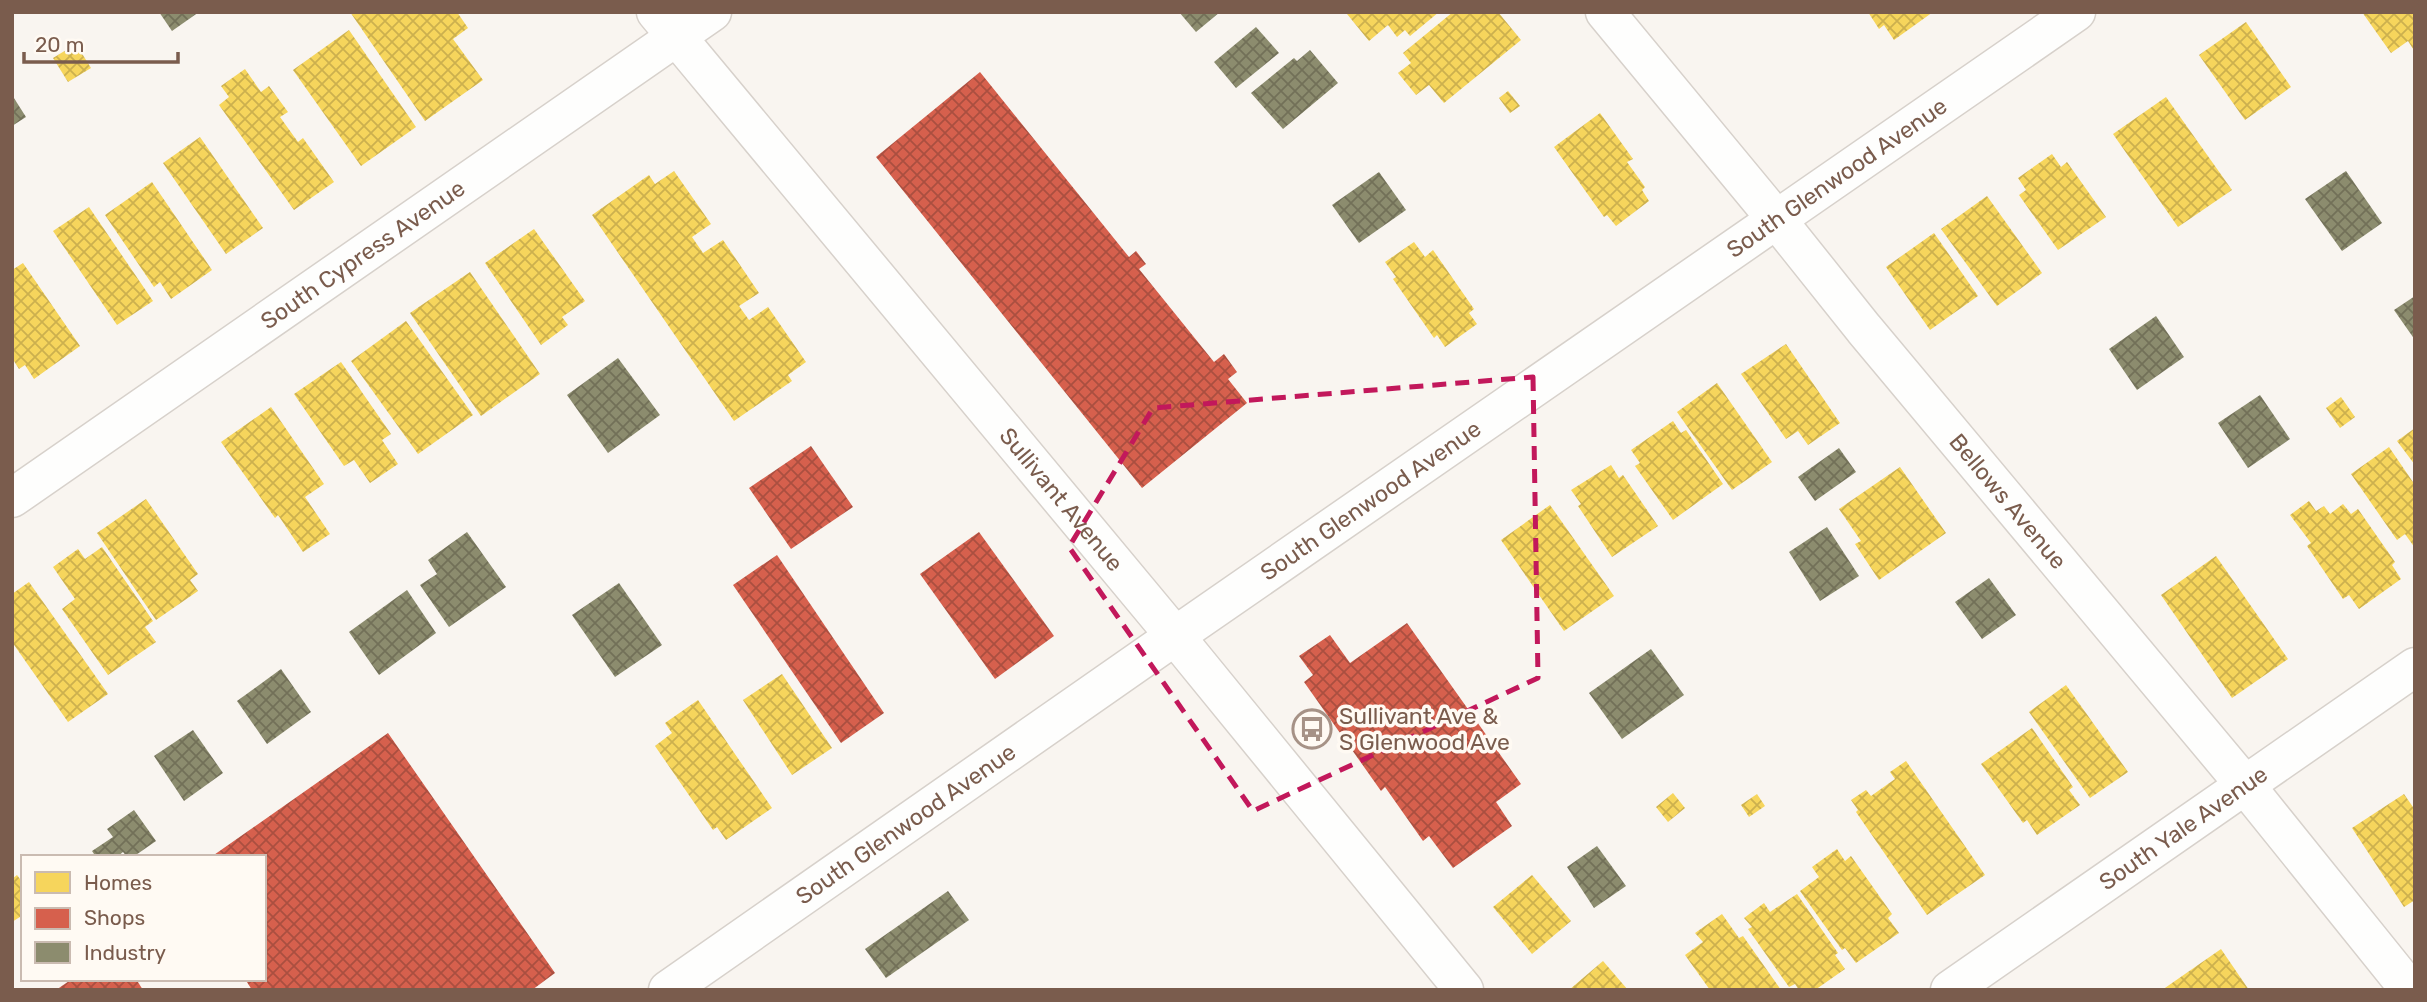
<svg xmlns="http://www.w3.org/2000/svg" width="2427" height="1002" font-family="Rubik,sans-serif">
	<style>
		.homes { fill: url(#homes-cross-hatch) }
		.shops { fill: url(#shops-cross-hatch) }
		.industry { fill: url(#industry-cross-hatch) }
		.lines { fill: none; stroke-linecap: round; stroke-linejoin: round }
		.minor-casing { stroke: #d7d1cb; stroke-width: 41 }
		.tertiary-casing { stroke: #d7d1cb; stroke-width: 41 }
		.minor { stroke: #fefefd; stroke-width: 38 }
		.tertiary { stroke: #fefefd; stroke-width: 38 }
		.marked { fill: none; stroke: #c2185b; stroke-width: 5; stroke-dasharray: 14 9; stroke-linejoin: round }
		.labels { text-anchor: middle; stroke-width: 7; stroke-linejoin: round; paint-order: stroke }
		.street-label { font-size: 23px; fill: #7a5c4d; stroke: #fffaf3 }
		.poi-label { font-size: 23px; fill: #7a5c4d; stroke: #fffaf3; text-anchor: start }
	</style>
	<defs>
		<pattern id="homes-cross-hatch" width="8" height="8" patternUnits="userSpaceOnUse" patternTransform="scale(1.75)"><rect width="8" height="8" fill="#f6d55c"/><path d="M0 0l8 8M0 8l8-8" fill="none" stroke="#ccb04e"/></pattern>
		<pattern id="shops-cross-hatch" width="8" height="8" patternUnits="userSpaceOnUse" patternTransform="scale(1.75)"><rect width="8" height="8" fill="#d6604d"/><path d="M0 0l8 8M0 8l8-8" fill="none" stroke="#aa4f40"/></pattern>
		<pattern id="industry-cross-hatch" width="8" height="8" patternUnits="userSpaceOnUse" patternTransform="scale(1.75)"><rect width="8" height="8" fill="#8c8c6e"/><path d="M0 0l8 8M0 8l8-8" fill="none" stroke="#727058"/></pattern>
	</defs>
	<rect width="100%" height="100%" fill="#f9f5f0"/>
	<g class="homes">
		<path d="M 350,12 L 457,12 L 468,28 L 453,39 L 483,80 L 425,121 Z"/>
		<path d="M 1349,12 L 1439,12 L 1410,36 L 1405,30 L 1397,37 L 1388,25 L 1369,41 L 1347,14 Z"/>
		<path d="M 1453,12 L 1498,12 L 1521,40 L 1444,103 L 1429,85 L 1416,95 L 1398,73 L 1411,63 L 1403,53 Z"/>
		<path d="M 1868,12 L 1933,12 L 1894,40 L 1884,25 L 1879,29 Z"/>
		<path d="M 2362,12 L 2415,12 L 2415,52 L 2408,41 L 2391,53 Z"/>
		<path d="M 2246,22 L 2291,87 L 2245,120 L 2199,55 Z"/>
		<path d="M 349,30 L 416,127 L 361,166 L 293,70 Z"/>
		<path d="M 76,44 L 91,68 L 68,82 L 53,58 Z"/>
		<path d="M 245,69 L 261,92 L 269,86 L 288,112 L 280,117 L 298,142 L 303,138 L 334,182 L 294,210 L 219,105 L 229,97 L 221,86 Z"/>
		<path d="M 1508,91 L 1520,106 L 1510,113 L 1499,98 Z"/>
		<path d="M 2166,97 L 2232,190 L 2178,227 L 2113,134 Z"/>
		<path d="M 1600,113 L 1633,159 L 1627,162 L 1645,187 L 1642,190 L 1649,201 L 1616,226 L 1607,215 L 1604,217 L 1554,147 Z"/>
		<path d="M 200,137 L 263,228 L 226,254 L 163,163 Z"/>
		<path d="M 2052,154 L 2061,167 L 2067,162 L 2106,217 L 2058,250 L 2019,195 L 2026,190 L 2018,178 Z"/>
		<path d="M 674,171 L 711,224 L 692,237 L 703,253 L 723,240 L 759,293 L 739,306 L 749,320 L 768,307 L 806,362 L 788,375 L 792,381 L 734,421 L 592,215 L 649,175 L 655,184 Z"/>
		<path d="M 152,182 L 212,270 L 171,299 L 160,282 L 154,287 L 105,215 Z"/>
		<path d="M 1987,196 L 2042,273 L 1997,306 L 1941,229 Z"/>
		<path d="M 89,207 L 153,301 L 117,325 L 53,231 Z"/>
		<path d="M 534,229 L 585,301 L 562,317 L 568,325 L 541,345 L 485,263 Z"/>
		<path d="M 1934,233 L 1978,296 L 1930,330 L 1886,267 Z"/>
		<path d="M 1414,242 L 1425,257 L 1433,250 L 1474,309 L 1469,313 L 1477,324 L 1445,347 L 1437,335 L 1434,338 L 1393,279 L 1396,277 L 1385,262 Z"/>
		<path d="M 23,263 L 80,346 L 34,379 L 25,365 L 19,369 L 12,358 L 12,270 Z"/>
		<path d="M 470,272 L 540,374 L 481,416 L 410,313 Z"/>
		<path d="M 406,321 L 473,415 L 418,454 L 351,361 Z"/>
		<path d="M 1786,344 L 1840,423 L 1808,445 L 1798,431 L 1786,439 L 1741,374 Z"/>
		<path d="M 341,362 L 391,434 L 382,440 L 398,464 L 370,483 L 354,460 L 344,466 L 294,394 Z"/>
		<path d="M 1717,383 L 1772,462 L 1732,490 L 1677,412 Z"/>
		<path d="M 2341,397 L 2355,417 L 2340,428 L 2326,408 Z"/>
		<path d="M 271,407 L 324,484 L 305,497 L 330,534 L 303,552 L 278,515 L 275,518 L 221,442 Z"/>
		<path d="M 1673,421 L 1681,433 L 1686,430 L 1723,484 L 1673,520 L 1635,466 L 1640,463 L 1631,450 Z"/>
		<path d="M 2415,428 L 2415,465 L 2397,441 Z"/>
		<path d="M 2389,447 L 2415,485 L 2415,548 L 2405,534 L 2397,540 L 2351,474 Z"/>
		<path d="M 1611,465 L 1619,478 L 1623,475 L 1658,526 L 1612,557 L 1578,506 L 1581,504 L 1571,490 Z"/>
		<path d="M 1900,467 L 1946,533 L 1879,580 L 1855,544 L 1861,541 L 1839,509 Z"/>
		<path d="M 146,499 L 198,574 L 190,580 L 198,591 L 156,620 L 97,533 Z"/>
		<path d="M 2309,501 L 2316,511 L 2324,506 L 2330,514 L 2343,504 L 2351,514 L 2358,509 L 2395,562 L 2392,565 L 2401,579 L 2359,609 L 2349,595 L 2343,599 L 2307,546 L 2311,543 L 2290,515 Z"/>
		<path d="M 1550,505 L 1614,596 L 1564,631 L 1501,540 Z"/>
		<path d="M 102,547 L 153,621 L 145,627 L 156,642 L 108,675 L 62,609 L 75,599 L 53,567 L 78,549 L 85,559 Z"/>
		<path d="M 2216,556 L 2288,659 L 2232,698 L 2161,595 Z"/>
		<path d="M 29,582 L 108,694 L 68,722 L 12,642 L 12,594 Z"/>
		<path d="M 782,674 L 832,748 L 792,775 L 743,700 Z"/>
		<path d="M 2066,685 L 2128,772 L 2090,798 L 2029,712 Z"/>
		<path d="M 698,700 L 772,808 L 726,840 L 717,827 L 713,830 L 655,746 L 672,733 L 665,723 Z"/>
		<path d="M 2032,728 L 2073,787 L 2069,790 L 2080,805 L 2037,835 L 2027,820 L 2023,823 L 1981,764 Z"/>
		<path d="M 1906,761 L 1985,875 L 1927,915 L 1856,812 L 1858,810 L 1851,800 L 1866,790 L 1871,796 L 1895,779 L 1890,772 Z"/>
		<path d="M 1673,793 L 1685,808 L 1668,822 L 1656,807 Z"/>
		<path d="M 1757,794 L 1765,806 L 1749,817 L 1741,805 Z"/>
		<path d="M 2404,794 L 2415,810 L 2415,900 L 2404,907 L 2352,828 Z"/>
		<path d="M 1837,849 L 1845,861 L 1851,856 L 1892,914 L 1888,918 L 1899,933 L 1856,963 L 1845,948 L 1842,950 L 1800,891 L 1819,877 L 1812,867 Z"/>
		<path d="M 17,875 L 23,883 L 23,915 L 12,922 L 12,879 Z"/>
		<path d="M 1532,875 L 1571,921 L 1532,954 L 1493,907 Z"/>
		<path d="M 1797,894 L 1838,953 L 1835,955 L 1845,969 L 1815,990 L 1799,990 L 1795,984 L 1789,987 L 1748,929 L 1752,927 L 1744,918 L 1764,903 L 1770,912 Z"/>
		<path d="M 1722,914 L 1739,938 L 1743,936 L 1781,990 L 1710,990 L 1685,955 L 1703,942 L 1695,933 Z"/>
		<path d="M 2221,949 L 2249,990 L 2162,990 Z"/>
		<path d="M 1603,961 L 1628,990 L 1569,990 Z"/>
	</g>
	<g class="shops">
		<path d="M 980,72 L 1129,257 L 1136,251 L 1146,264 L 1139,269 L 1214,362 L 1224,354 L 1237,372 L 1228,379 L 1247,403 L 1142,488 L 876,157 Z"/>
		<path d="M 811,446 L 853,507 L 791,549 L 749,488 Z"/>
		<path d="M 979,532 L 1054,636 L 995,679 L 920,574 Z"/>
		<path d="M 777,555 L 884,713 L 841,743 L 733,585 Z"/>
		<path d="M 1407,623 L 1521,784 L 1496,802 L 1512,826 L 1453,868 L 1429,836 L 1423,841 L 1385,787 L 1381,791 L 1304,682 L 1313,675 L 1299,656 L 1330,635 L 1350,663 Z"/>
		<path d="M 388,733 L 555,973 L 532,990 L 252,990 L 245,979 L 264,979 L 264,857 L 211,857 Z"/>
		<path d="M 72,979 L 136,979 L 143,990 L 56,990 Z"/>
	</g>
	<g class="industry">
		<path d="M 159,12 L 199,12 L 172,31 Z"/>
		<path d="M 1179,12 L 1220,12 L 1196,32 Z"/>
		<path d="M 1256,27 L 1279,53 L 1236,88 L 1214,62 Z"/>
		<path d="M 1310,50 L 1338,83 L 1283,129 L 1251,93 L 1294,58 L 1297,61 Z"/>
		<path d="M 12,95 L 26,117 L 12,126 Z"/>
		<path d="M 2346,171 L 2382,223 L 2342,251 L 2305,199 Z"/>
		<path d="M 1379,172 L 1406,210 L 1359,243 L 1332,205 Z"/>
		<path d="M 2415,296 L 2415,340 L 2394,310 Z"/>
		<path d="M 2156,316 L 2184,357 L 2137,390 L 2109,349 Z"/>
		<path d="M 618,358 L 660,415 L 608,453 L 567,395 Z"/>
		<path d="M 2260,395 L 2290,439 L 2248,468 L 2218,423 Z"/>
		<path d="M 1839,448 L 1856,472 L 1815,501 L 1798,477 Z"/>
		<path d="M 1827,527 L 1859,576 L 1820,601 L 1789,552 Z"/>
		<path d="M 467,532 L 506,587 L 449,627 L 420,585 L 437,574 L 428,560 Z"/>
		<path d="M 1989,578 L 2016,615 L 1982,639 L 1955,602 Z"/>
		<path d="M 619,583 L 662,645 L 615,677 L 572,615 Z"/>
		<path d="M 407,590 L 436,633 L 379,675 L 349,632 Z"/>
		<path d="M 1651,649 L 1684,695 L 1622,739 L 1589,693 Z"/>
		<path d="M 281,669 L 311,712 L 267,744 L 237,701 Z"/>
		<path d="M 193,730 L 223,773 L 184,801 L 154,756 Z"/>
		<path d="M 134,810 L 156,841 L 133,857 L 127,857 L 123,852 L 117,857 L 96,857 L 92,851 L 113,837 L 107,829 Z"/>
		<path d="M 1597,846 L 1626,886 L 1594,908 L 1567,867 Z"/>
		<path d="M 948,891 L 969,920 L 886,978 L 865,949 Z"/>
	</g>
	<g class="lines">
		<g class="minor-casing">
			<g id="minor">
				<path id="s1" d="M 1605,12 L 1777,220 L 1864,329 L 2245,785 L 2410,990"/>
				<path id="s2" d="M 12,498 L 712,12"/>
				<path id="s3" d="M 1175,636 L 2076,12"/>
				<path id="s4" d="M 1950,990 L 2415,667"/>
			</g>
		</g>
		<g class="tertiary-casing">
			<g id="tertiary">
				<path id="s5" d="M 656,12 L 1175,636 L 1464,990"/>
				<path id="s6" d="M 668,990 L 1175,636"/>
			</g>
		</g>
		<use href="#minor" class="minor"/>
		<use href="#tertiary" class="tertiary"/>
	</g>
	<path class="marked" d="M 1533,377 L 1538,678 L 1253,811 L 1069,547 L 1153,408 Z"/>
	<defs>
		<g id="bus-ring" transform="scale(2.0125)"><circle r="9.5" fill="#fffaf3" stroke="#a69286" stroke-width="1.5"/><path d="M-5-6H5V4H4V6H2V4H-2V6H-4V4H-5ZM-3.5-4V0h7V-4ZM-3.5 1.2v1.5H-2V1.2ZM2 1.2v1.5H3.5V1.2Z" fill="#a69286"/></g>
	</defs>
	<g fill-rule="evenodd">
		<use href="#bus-ring" x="1312" y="729"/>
	</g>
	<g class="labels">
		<g class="street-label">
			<text dy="8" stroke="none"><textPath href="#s3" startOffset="805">South Glenwood Avenue</textPath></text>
			<text dy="8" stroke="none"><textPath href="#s2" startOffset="427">South Cypress Avenue</textPath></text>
			<text dy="8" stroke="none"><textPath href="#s5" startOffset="634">Sullivant Avenue</textPath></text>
			<text dy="8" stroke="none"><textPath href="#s3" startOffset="238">South Glenwood Avenue</textPath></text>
			<text dy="8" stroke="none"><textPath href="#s1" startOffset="634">Bellows Avenue</textPath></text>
			<text dy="8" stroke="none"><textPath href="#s6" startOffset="290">South Glenwood Avenue</textPath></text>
			<text dy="8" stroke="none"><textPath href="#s4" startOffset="284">South Yale Avenue</textPath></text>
		</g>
		<g class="poi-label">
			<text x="1339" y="724">Sullivant Ave &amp;<tspan x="1339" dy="26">S Glenwood Ave</tspan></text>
		</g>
	</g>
	<rect width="2427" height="1002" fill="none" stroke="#7a5c4d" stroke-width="28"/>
	<rect x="21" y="855" width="245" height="126" fill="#fffaf3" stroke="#cabbb1" stroke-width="2"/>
	<rect x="35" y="872" width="35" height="21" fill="#f6d55c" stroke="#cabbb1" stroke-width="2"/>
	<text x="84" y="890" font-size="21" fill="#7a5c4d">Homes</text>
	<rect x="35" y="908" width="35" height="21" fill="#d6604d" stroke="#cabbb1" stroke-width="2"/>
	<text x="84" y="925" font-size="21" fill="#7a5c4d">Shops</text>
	<rect x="35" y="942" width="35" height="21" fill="#8c8c6e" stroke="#cabbb1" stroke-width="2"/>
	<text x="84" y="960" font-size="21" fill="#7a5c4d">Industry</text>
	<path d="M24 52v10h154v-10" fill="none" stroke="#7a5c4d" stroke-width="3.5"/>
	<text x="35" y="52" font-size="21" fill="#7a5c4d" stroke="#fffaf3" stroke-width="5" paint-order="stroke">20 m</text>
</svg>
